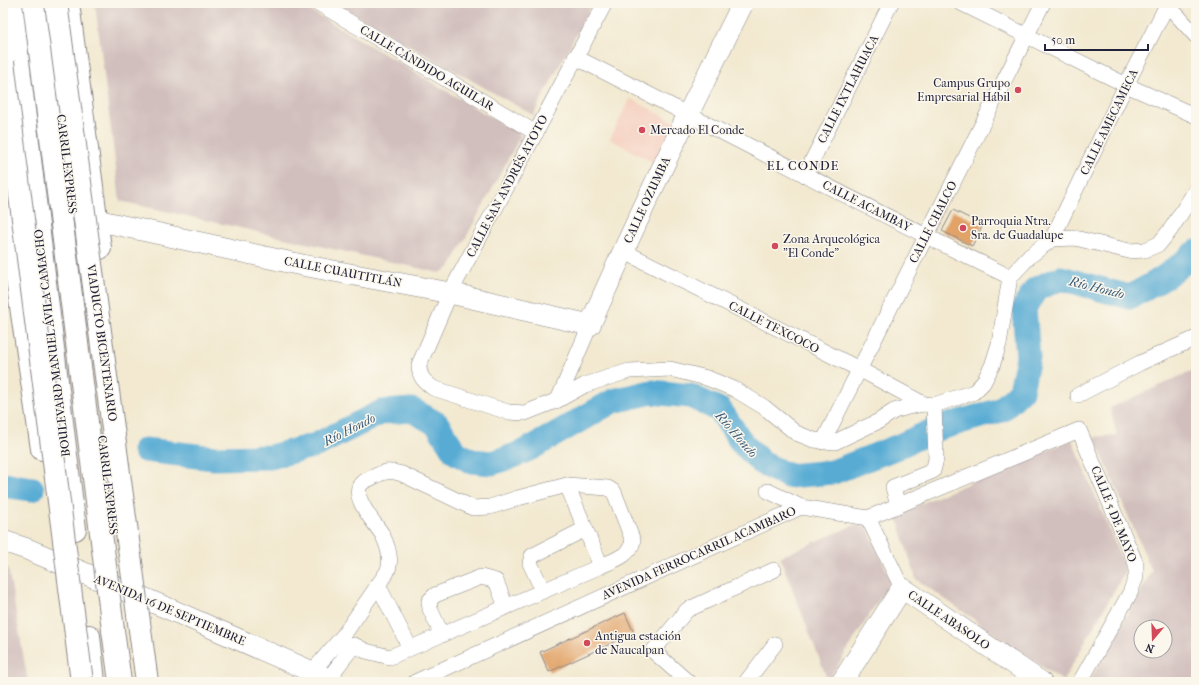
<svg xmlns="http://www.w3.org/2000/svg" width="1199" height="685" font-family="'IM FELL French Canon',serif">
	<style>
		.built { fill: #f5d2c2 }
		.industrial { fill: #d1bfbd; fill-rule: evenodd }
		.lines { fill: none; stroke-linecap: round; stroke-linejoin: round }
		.river { stroke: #59acd4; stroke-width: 25 }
		.building { fill: #e1a368 }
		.street-casing { stroke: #8a8686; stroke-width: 16 }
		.secondary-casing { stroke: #8a8686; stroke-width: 22 }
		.primary-casing { stroke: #8a8686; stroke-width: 24 }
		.highway-casing { stroke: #8a8686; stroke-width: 24 }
		.street { stroke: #fff; stroke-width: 15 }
		.secondary { stroke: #fff; stroke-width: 21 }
		.primary { stroke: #fff; stroke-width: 22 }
		.highway { stroke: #fff; stroke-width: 22 }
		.highway-bridge-casing { stroke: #8a8686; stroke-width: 24; stroke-linecap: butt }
		.highway-bridge { stroke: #fff; stroke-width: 22 }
		.poi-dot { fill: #d1495b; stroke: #fbf7ec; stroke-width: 1.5 }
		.labels { text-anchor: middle; stroke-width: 3; stroke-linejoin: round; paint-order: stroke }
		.street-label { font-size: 12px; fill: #22223b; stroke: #fbf7ec }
		.poi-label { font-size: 12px; fill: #22223b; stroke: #fbf7ec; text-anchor: start }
		.neighbourhood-label { font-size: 13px; letter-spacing: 1px; fill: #22223b; stroke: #fbf7ec }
		.water-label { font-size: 13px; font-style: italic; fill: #385978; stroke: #fbf7ec }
	</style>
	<rect width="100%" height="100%" fill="#fbf7ec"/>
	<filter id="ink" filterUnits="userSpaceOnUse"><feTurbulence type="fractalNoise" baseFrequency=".025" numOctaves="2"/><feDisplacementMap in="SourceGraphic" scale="8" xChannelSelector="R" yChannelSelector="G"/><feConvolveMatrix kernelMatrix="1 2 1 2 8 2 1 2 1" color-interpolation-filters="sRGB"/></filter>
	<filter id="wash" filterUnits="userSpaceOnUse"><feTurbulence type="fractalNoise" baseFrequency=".012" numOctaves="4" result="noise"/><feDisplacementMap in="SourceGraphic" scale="16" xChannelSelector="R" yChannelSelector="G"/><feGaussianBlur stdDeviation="0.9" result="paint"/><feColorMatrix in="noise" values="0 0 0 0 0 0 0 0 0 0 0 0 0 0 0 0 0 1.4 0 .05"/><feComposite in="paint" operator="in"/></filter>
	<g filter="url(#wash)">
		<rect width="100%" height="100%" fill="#f2e9d0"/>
		<path class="built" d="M 630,98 L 674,122 L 654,163 L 610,139 Z"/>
		<g class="industrial">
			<path d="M 95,3 L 303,3 L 308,9 L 521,135 L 450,267 L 440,273 L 120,201 Z"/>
			<path d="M 334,3 L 593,3 L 533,115 Z"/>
			<path d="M 1196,369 L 1196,682 L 1089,682 L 1152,571 L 1094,437 L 1117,435 L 1110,408 ZM 1141,627 L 1165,627 L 1165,651 L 1141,651 Z"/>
			<path d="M 1072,440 L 1126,570 L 1063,681 L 916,579 L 896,514 Z"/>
			<path d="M 864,521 L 891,580 L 828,681 L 780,557 Z"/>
			<path d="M 3,566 L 8,568 L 28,682 L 3,682 Z"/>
		</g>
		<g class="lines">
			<g class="river">
				<path d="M 145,450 L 214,458 L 270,457 L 316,445 L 382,412 L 412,410 L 437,424 L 455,452 L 471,461 L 492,463 L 516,455 L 533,447 L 613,401 L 652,392 L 690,396 L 720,410 L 742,443 L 762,463 L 788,476 L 833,472 L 897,447 L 936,429 L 1001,410 L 1021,391 L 1028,357 L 1024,308 L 1036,289 L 1061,278 L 1129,297 C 1156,284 1173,272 1196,252"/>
				<path d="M 3,485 L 32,489"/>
			</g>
		</g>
		<g id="blocks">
			<g class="building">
				<path d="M 953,210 L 983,225 L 972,246 L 942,231 Z"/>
				<path d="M 625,613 L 634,633 L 549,672 L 540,652 Z"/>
			</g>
		</g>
	</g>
	<g filter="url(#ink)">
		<use href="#blocks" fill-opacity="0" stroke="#8a8686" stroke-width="1"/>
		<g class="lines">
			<g class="street-casing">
				<g id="street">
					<path d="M 318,3 L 536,133"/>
					<path d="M 605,3 L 450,293 L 419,365 C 419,377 424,381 433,388 L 508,412 L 525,413 L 558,400 L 585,385 L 629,371 L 670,369 L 707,378 L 734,389 L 764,407 L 796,433 L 814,440 L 835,442 L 879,421 L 894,411 L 908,407 L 924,404 L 934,405 L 974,392 L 983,383 L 992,366 L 999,344 L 1010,277 L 1030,256 L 1052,239 L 1075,238 L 1129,251 L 1145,250 L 1159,244 L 1171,229 L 1196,190"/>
					<path d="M 961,3 L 1126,85 L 1196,116"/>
					<path d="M 1166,3 L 1196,36"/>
					<path d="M 575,57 C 720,130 864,207 1010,277"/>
					<path d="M 805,175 L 891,3"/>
					<path d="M 1052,239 L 1126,85 L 1167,5"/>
					<path d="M 623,251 L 859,369 L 924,404"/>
					<path d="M 1078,395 L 1140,363 L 1196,338"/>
					<path d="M 558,400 L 590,325"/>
					<path d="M 823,442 L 1043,3"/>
					<path d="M 567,485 L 601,566"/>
					<path d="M 768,491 L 801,507"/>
					<path d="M 898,506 L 893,487 L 933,471 L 936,459 L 934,405"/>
					<path d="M 868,518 L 902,588"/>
					<path d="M 378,585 L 410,648"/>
					<path d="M 543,591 L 530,563 L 532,556 L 585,529"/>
					<path d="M 442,635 L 430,609 L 429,601 L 435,595 L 481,577 L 496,581 L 506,607"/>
					<path d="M 312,672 L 343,636 L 387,572 C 393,560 388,546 382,534 C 375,523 349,495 362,483 C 365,480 370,479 373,477 C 385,471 389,470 402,474 L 473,508 L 490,507 L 518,498 L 567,485 L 608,488 L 614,492 L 633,541 C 630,556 614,560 601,566 L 390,657 L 366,651 L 354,645 L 328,679"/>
					<path d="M 415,682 L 801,507 L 868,518 L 1079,430 L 1130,550 L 1136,564 L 1136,577 L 1130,593 L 1080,682"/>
					<path d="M 688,682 L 653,651 L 687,610 L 774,570"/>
					<path d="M 746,682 L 775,644"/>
				</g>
			</g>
			<g class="secondary-casing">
				<g id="secondary">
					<path d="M 96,220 L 302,265 L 450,293 L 590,325 C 638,216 690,109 743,3"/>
					<path d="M 3,541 L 27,549 L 174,611 L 335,682"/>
					<path d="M 842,682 L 902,588 L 1041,682"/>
				</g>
			</g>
			<g class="primary-casing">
				<g id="primary">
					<path d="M 68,3 L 100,248"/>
					<path d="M 3,185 L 42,449"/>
				</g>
			</g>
			<g class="highway-casing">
				<g id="highway">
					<path d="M 11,3 L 75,529"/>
					<path d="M 34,3 L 101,533"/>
					<path d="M 113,630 L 120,682"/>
					<path d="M 89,636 L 94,682"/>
				</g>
			</g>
			<use href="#street" class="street"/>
			<use href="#secondary" class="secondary"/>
			<use href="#primary" class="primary"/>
			<use href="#highway" class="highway"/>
			<g class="highway-bridge-casing">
				<g id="highway-bridge">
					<path d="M 56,3 L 147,682"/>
					<path d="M 3,62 L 82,682"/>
					<path d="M 101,533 L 113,630"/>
				</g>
			</g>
			<use href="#highway-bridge" class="highway-bridge"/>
		</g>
	</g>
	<g class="poi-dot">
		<circle cx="1018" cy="90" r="4"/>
		<circle cx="642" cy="130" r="4"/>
		<circle cx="963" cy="228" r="4"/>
		<circle cx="775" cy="246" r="4"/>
		<circle cx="587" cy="643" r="4"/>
	</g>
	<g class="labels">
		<g class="street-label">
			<text transform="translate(427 68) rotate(31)" y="4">CALLE CÁNDIDO AGUILAR</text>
			<text transform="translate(848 89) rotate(-63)" y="4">CALLE IXTLAHUACA</text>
			<text transform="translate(1109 122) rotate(-64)" y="4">CALLE AMECAMECA</text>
			<text transform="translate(67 164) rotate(83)" y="4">CARRIL EXPRESS</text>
			<text transform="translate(507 186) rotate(-62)" y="4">CALLE SAN ANDRÉS ATOTO</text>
			<text transform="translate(647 200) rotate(-65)" y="4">CALLE OZUMBA</text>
			<text transform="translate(867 206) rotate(27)" y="4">CALLE ACAMBAY</text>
			<text transform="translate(933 222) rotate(-63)" y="4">CALLE CHALCO</text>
			<text transform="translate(343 272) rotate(11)" y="4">CALLE CUAUTITLÁN</text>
			<text transform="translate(774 327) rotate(27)" y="4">CALLE TEXCOCO</text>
			<text transform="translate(52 343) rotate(-97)" y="4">BOULEVARD MANUEL ÁVILA CAMACHO</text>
			<text transform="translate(102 343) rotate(82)" y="4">VIADUCTO BICENTENARIO</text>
			<text transform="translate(108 485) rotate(83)" y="4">CARRIL EXPRESS</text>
			<text transform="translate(1114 514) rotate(68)" y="4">CALLE 5 DE MAYO</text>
			<text transform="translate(699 553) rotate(-24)" y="4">AVENIDA FERROCARRIL ACAMBARO</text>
			<text transform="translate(170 610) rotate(23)" y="4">AVENIDA 16 DE SEPTIEMBRE</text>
			<text transform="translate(949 620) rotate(34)" y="4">CALLE ABASOLO</text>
		</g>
		<g class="poi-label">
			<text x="1010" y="87" text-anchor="end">Campus Grupo<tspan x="1010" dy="14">Empresarial Hábil</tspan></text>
			<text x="650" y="134">Mercado El Conde</text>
			<text x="971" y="225">Parroquia Ntra.<tspan x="971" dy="14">Sra. de Guadalupe</tspan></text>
			<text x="783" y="243">Zona Arqueológica<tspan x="783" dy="14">"El Conde"</tspan></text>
			<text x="595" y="640">Antigua estación<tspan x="595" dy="14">de Naucalpan</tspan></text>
		</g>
		<g class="neighbourhood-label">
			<text x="803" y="170">EL CONDE</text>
		</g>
		<g class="water-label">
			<text transform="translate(1097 287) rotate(14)" y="5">Río Hondo</text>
			<text transform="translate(349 429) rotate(-27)" y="5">Río Hondo</text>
			<text transform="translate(737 434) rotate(49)" y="5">Río Hondo</text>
		</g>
	</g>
	<rect width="1199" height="685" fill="none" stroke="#fbf7ec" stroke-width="16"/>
	<g transform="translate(1153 639) rotate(199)"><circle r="19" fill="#fbf7ec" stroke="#a4a2a5"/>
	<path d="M0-3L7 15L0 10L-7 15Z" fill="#d1495b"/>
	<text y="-6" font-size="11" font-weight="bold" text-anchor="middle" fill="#22223b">N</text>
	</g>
	<path d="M1045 44v6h103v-6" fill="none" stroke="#22223b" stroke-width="2"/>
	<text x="1051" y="44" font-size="12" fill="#22223b" stroke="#fbf7ec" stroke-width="3" paint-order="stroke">50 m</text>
</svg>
